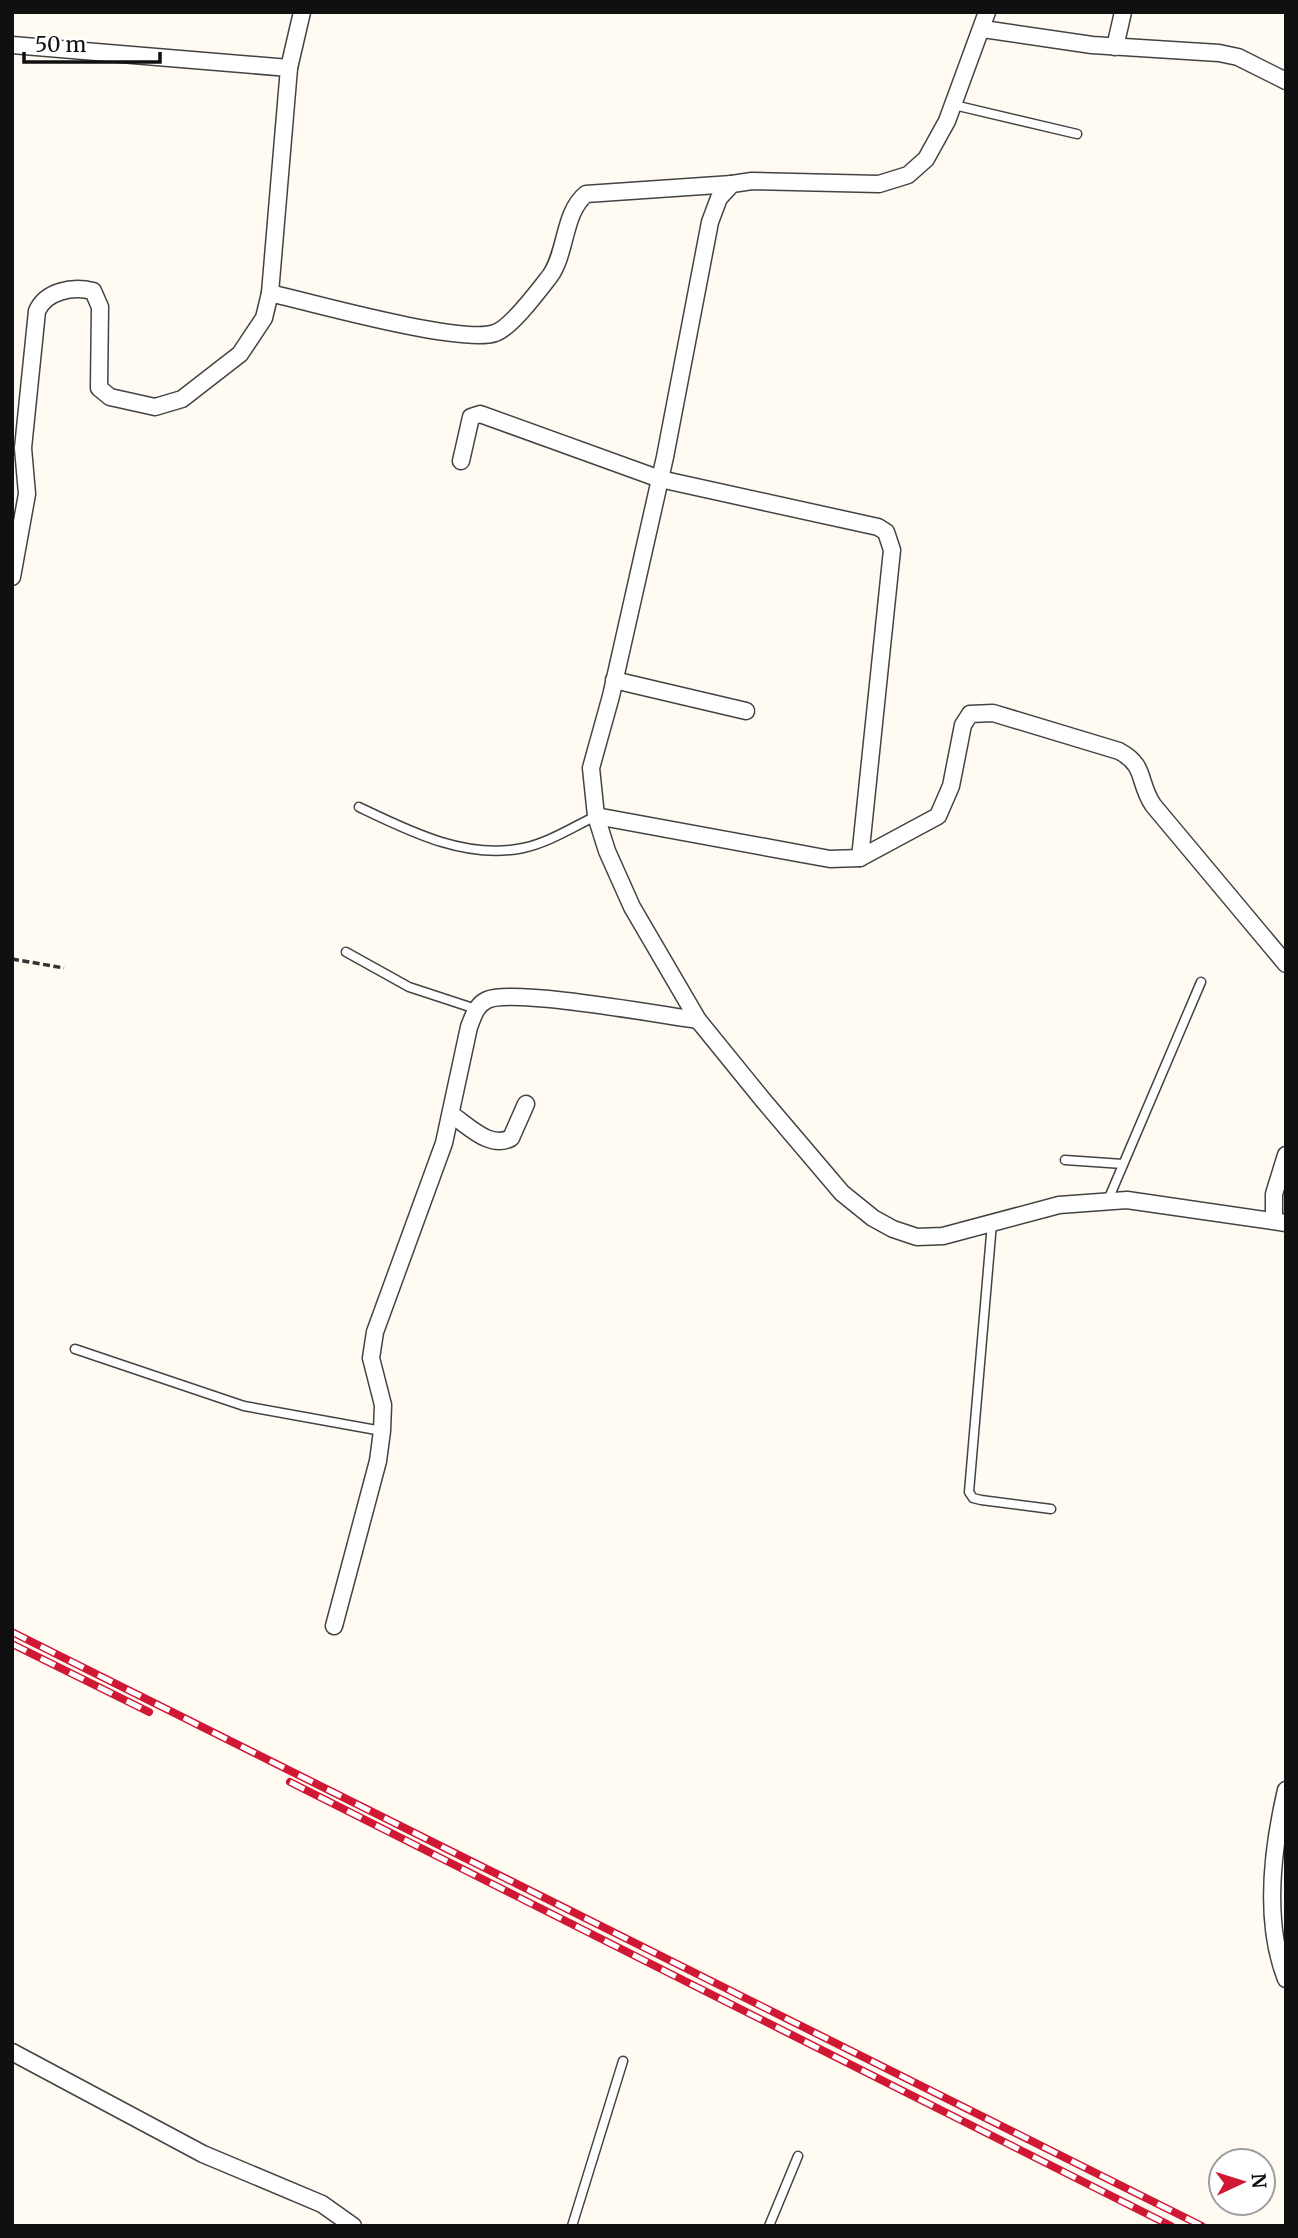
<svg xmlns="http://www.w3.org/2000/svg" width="1298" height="2238" font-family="Merriweather,serif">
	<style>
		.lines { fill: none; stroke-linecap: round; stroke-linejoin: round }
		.lane-casing { stroke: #434343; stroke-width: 11 }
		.street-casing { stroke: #434343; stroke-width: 19 }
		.path { stroke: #323232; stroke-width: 3.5; stroke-dasharray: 7 3.5; stroke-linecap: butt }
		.lane { stroke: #fff; stroke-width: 8 }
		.street { stroke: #fff; stroke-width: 16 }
		.rail-casing { stroke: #d01835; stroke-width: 8 }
		.rail { stroke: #fff; stroke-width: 5; stroke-dasharray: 16; stroke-linecap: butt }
	</style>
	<rect width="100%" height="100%" fill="#fffbf3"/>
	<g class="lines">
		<g class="lane-casing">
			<g id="lane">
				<path d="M 954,105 L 1077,134"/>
				<path d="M 359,807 C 409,831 466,860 523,848 C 548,843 573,827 596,816"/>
				<path d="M 346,952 L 409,987 L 476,1009"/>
				<path d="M 1065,1160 L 1123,1164"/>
				<path d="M 1108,1200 L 1201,982"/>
				<path d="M 992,1223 L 969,1492 L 973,1498 L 981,1500 L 1051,1509"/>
				<path d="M 75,1349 L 244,1406 L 382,1431"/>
				<path d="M 572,2226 L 623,2061"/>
				<path d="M 769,2226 L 798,2156"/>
			</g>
		</g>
		<g class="street-casing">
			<g id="street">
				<path d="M 987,12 L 947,121 L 926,159 L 908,175 L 879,184 L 752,181 L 732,184 L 719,198 L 710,222 L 665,457 L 611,696 L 591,768 L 596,816 L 607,851 L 632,907 L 698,1020 L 763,1100 L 842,1193 L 873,1218 L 893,1229 L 917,1237 L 943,1236 L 1059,1205 L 1127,1200 L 1286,1223"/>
				<path d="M 983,29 L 1092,45 L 1219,53 L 1238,57 L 1286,81"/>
				<path d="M 12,45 L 289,68"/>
				<path d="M 1115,47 L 1123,12"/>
				<path d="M 270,293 C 312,303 463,345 495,333 C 511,328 539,290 550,276 C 567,252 563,213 586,194 L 732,184"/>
				<path d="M 461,461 L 471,417 L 480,414 L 660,479 L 878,527 L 886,532 L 892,550 L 860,858"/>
				<path d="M 12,577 L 27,494 L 23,448 L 37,311 C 46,291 72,286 93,291 L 100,307 L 99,388 L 110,397 L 155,407 L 182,399 L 240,354 L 264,318 L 270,293 L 289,68 L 302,12"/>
				<path d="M 614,680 L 746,711"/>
				<path d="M 596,816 L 830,859 L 860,858 L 938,816 L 951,786 L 963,725 L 970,714 L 993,713 L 1119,751 C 1147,766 1137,781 1153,805 L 1286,964"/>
				<path d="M 452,1115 C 470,1127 490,1149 511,1138 L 526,1104"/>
				<path d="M 1274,1220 L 1274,1194 L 1286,1155"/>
				<path d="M 334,1626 L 378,1461 L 382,1431 L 383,1405 L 371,1358 L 375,1332 L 444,1143 L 469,1027 C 473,1017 476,1005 487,1000 C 513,988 661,1015 698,1020"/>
				<path d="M 1286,1790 C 1272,1850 1263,1921 1286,1979"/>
				<path d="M 12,2052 L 203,2154 L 322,2204 L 353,2226"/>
			</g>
		</g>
		<path class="path" d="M 12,959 L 64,968"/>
		<use href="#lane" class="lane"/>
		<use href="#street" class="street"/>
		<g class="rail-casing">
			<g id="rail">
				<path d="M 12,1632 L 1202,2226"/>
				<path d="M 12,1644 L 149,1712"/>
				<path d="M 290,1782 L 1171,2226"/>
			</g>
		</g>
		<use href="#rail" class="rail"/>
	</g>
	<rect width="1298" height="2238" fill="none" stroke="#101010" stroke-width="28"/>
	<g transform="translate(1242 2182) rotate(86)"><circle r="33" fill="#ffffff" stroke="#9f9f9f" stroke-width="2"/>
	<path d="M0-5L12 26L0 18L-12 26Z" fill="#d01835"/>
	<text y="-10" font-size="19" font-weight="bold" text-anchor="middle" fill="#101010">N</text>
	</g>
	<path d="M24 52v10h136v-10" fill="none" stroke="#101010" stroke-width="3.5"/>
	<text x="35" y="52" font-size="21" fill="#101010" stroke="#ffffff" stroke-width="5" paint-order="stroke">50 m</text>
</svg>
